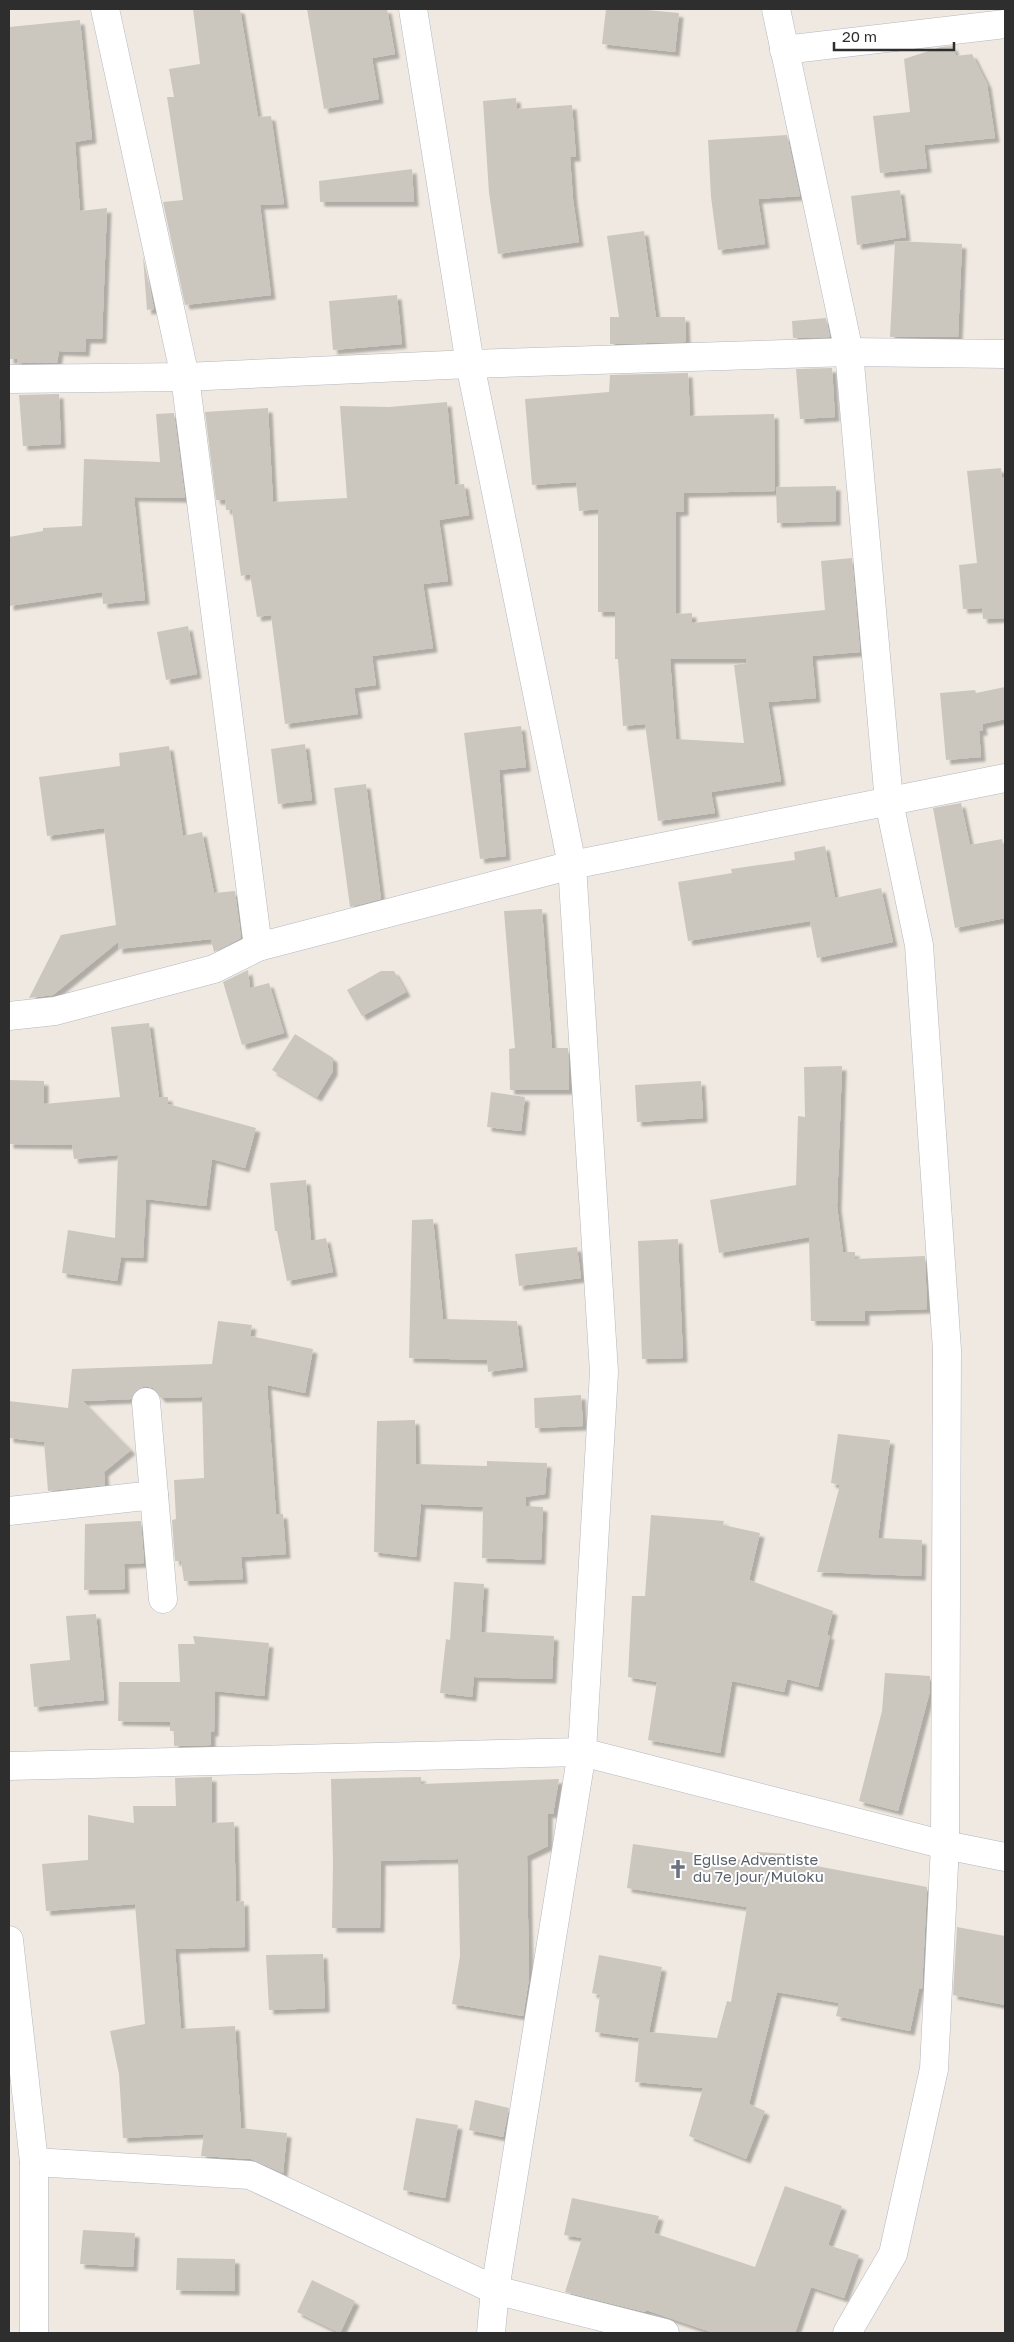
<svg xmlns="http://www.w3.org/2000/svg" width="1014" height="2342" font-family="'Golos Text',sans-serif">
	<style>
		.building { fill: #cbc7bf; fill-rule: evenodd; filter: url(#shadow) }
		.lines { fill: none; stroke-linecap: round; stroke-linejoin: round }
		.minor-casing { stroke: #b4b7c1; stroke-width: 29 }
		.minor { stroke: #fff; stroke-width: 28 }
		.labels { text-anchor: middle; stroke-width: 4; stroke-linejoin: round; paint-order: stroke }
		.worship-label { font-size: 15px; fill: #5b616d; stroke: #fff; text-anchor: start }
	</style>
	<defs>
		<filter id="shadow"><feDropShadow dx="4.5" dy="4.5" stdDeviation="1" flood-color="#0004"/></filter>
	</defs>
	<rect width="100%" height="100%" fill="#efe9e1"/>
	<g class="building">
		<path d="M 193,9 L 240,9 L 258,117 L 271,116 L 284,204 L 260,205 L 271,295 L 185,305 L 163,202 L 183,200 L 167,97 L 174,97 L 169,69 L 200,64 Z"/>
		<path d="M 307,9 L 387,9 L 395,54 L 372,58 L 379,99 L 324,109 Z"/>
		<path d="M 606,9 L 636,9 L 679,13 L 675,52 L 602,44 Z"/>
		<path d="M 80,20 L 92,139 L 75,142 L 80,211 L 107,208 L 102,339 L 86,339 L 85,352 L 59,351 L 57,363 L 17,363 L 17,359 L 9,359 L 9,27 Z"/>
		<path d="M 953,46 L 956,56 L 972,54 L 987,84 L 995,138 L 924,145 L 927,168 L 880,173 L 873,116 L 910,112 L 904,59 L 941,47 Z"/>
		<path d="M 516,98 L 517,109 L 572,105 L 576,157 L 570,157 L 573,199 L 579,242 L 498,254 L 489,193 L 483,101 Z"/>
		<path d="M 787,135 L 800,196 L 758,199 L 765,244 L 718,250 L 711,197 L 708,140 Z"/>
		<path d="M 412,169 L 414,202 L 320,202 L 319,181 Z"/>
		<path d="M 900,190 L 906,237 L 857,245 L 851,196 Z"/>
		<path d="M 644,231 L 656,317 L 685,317 L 686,342 L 610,344 L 610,317 L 619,317 L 607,236 Z"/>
		<path d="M 895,241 L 962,244 L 958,337 L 890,337 Z"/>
		<path d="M 143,256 L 154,309 L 147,310 Z"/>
		<path d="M 397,295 L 402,344 L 333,350 L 329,301 Z"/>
		<path d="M 826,318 L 830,337 L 793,338 L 792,321 Z"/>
		<path d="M 832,368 L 835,417 L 800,419 L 796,369 Z"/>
		<path d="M 688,373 L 690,416 L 774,414 L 775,491 L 684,493 L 684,511 L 676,512 L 676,614 L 692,613 L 692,623 L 825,610 L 821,561 L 852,558 L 860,652 L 812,656 L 816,698 L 768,702 L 781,781 L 711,792 L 715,813 L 658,821 L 645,724 L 623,726 L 618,659 L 615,659 L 615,612 L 598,612 L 598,509 L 579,511 L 576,482 L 532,485 L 525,399 L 609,392 L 610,375 ZM 670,659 L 746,659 L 747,663 L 734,665 L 744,743 L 676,739 Z"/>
		<path d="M 59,394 L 61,444 L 23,446 L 19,395 Z"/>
		<path d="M 447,402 L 455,485 L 464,484 L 469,515 L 439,520 L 448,581 L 423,584 L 433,648 L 372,656 L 376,685 L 354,688 L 358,714 L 285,724 L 271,615 L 257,617 L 250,574 L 241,576 L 232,510 L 226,510 L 225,500 L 216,500 L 205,412 L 268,408 L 273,502 L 347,498 L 340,406 L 389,407 Z"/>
		<path d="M 174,413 L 185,498 L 134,497 L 145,600 L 103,604 L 102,592 L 9,606 L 9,537 L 43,531 L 43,528 L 82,526 L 84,459 L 160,462 L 156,414 Z"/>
		<path d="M 1001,468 L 1002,477 L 1005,477 L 1005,618 L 983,619 L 982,608 L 963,609 L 959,565 L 977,563 L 967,471 Z"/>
		<path d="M 836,486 L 836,521 L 777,523 L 776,487 Z"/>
		<path d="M 188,626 L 197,674 L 166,680 L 157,632 Z"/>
		<path d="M 1005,687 L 1005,719 L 982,724 L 983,731 L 979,731 L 981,757 L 946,760 L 940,693 L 975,690 L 976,693 Z"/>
		<path d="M 521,726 L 526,767 L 499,770 L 506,856 L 480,859 L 464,733 Z"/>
		<path d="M 305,744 L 312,800 L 278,804 L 271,749 Z"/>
		<path d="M 169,746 L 183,836 L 202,832 L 214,893 L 235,891 L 241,938 L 214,952 L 211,939 L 118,949 L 118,942 L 53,995 L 29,998 L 61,935 L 116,925 L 104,828 L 47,836 L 39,777 L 120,766 L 119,753 Z"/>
		<path d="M 366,784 L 381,899 L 350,907 L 334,788 Z"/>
		<path d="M 961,803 L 970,845 L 1002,839 L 1005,856 L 1005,918 L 955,928 L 933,808 Z"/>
		<path d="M 825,846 L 835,898 L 881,888 L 893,942 L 817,958 L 810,921 L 688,941 L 678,882 L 732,873 L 731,869 L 795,860 L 794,852 Z"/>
		<path d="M 542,909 L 552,1048 L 568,1048 L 569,1090 L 510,1090 L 509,1049 L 515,1048 L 504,911 Z"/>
		<path d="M 248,970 L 250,988 L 269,983 L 284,1033 L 242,1045 L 223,982 Z"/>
		<path d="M 381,971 L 394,971 L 406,992 L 362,1016 L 347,990 Z"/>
		<path d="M 149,1023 L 159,1097 L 168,1097 L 168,1104 L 256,1128 L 245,1168 L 212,1159 L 206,1206 L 146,1199 L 143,1258 L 121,1257 L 117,1281 L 62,1273 L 68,1230 L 115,1238 L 118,1155 L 74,1159 L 72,1145 L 9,1144 L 9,1080 L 44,1081 L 44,1104 L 120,1097 L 111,1027 Z"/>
		<path d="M 295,1034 L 333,1058 L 333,1071 L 317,1097 L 272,1070 Z"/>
		<path d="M 842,1066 L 837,1206 L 843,1252 L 855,1252 L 855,1259 L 925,1256 L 927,1309 L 865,1311 L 865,1321 L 811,1321 L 809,1237 L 719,1253 L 710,1200 L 796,1185 L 798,1116 L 805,1117 L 804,1067 Z"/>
		<path d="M 701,1081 L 703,1118 L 637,1122 L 635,1085 Z"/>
		<path d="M 491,1092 L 525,1097 L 521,1131 L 487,1127 Z"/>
		<path d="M 306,1180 L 311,1241 L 326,1238 L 333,1272 L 287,1281 L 277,1231 L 275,1231 L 270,1183 Z"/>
		<path d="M 433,1219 L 443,1319 L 517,1321 L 523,1367 L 488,1372 L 487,1360 L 409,1358 L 412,1220 Z"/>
		<path d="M 678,1239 L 683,1358 L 642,1359 L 638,1241 Z"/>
		<path d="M 577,1247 L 581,1278 L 519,1286 L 515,1254 Z"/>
		<path d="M 218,1321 L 252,1325 L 250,1336 L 313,1349 L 305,1393 L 267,1385 L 276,1514 L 283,1514 L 286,1554 L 241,1557 L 243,1579 L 184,1581 L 181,1561 L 175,1561 L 172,1520 L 176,1519 L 174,1480 L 204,1478 L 202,1397 L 161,1398 L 153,1388 L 145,1386 L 137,1390 L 131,1399 L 83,1401 L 131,1450 L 104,1472 L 105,1485 L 48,1491 L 44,1442 L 9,1438 L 9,1401 L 68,1408 L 72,1369 L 212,1364 Z"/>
		<path d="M 581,1395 L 583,1426 L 535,1428 L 534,1398 Z"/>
		<path d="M 415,1420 L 416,1464 L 487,1466 L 487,1461 L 547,1463 L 545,1494 L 525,1497 L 526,1506 L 543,1507 L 541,1560 L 482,1558 L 483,1507 L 421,1504 L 416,1557 L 374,1552 L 377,1421 Z"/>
		<path d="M 838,1434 L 890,1440 L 878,1538 L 922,1540 L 921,1576 L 817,1572 L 840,1485 L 831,1483 Z"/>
		<path d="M 651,1515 L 724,1521 L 723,1525 L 760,1533 L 749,1580 L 833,1611 L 827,1635 L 830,1635 L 818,1687 L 787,1679 L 784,1692 L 732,1681 L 720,1753 L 648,1740 L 657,1682 L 628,1677 L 632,1596 L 645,1596 Z"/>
		<path d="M 141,1521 L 144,1563 L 124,1564 L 125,1589 L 84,1590 L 85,1524 Z"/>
		<path d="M 454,1582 L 484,1584 L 481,1632 L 554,1636 L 552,1679 L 474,1677 L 472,1697 L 440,1693 L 446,1639 L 450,1640 Z"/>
		<path d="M 96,1614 L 104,1700 L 34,1707 L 30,1664 L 70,1660 L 66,1616 Z"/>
		<path d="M 193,1636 L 269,1643 L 264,1696 L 215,1691 L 214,1732 L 211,1732 L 211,1745 L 174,1746 L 174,1731 L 170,1731 L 170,1722 L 118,1721 L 119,1682 L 180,1682 L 178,1644 L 195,1644 Z"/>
		<path d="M 885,1673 L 930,1676 L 930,1691 L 898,1811 L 859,1801 L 882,1711 Z"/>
		<path d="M 212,1777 L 212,1823 L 234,1822 L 236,1902 L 244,1901 L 245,1947 L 175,1949 L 181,2029 L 235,2026 L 241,2128 L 287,2133 L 283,2173 L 251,2159 L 201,2156 L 204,2134 L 123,2138 L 119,2074 L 110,2031 L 145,2024 L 135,1904 L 46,1911 L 42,1864 L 88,1860 L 88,1815 L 134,1823 L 133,1806 L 176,1806 L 175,1778 Z"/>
		<path d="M 421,1777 L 421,1784 L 559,1779 L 553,1814 L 548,1813 L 548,1846 L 527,1856 L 529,1979 L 523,2016 L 452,2004 L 460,1956 L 458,1859 L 381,1861 L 380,1928 L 332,1928 L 333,1862 L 331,1779 Z"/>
		<path d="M 633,1844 L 756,1862 L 757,1852 L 807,1855 L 806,1864 L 927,1887 L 922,1989 L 919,1988 L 910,2031 L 836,2016 L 839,2003 L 777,1992 L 749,2104 L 765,2111 L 746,2159 L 689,2136 L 703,2088 L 635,2082 L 639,2038 L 595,2032 L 600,1995 L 592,1993 L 599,1955 L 662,1967 L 649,2032 L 717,2038 L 727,2001 L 731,2002 L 747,1907 L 627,1888 Z"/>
		<path d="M 957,1927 L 1005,1936 L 1005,2005 L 953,1995 Z"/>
		<path d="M 323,1954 L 325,2008 L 269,2010 L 266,1955 Z"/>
		<path d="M 475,2100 L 509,2108 L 503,2137 L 469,2130 Z"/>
		<path d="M 416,2118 L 458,2125 L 445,2198 L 403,2190 Z"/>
		<path d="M 785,2186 L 842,2206 L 828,2245 L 859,2255 L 844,2298 L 811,2287 L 795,2333 L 714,2333 L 646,2310 L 645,2312 L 565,2292 L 582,2238 L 564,2235 L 572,2198 L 659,2216 L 654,2233 L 755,2267 Z"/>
		<path d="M 83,2230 L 135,2233 L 133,2267 L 80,2264 Z"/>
		<path d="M 177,2258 L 235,2259 L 235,2291 L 176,2290 Z"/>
		<path d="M 312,2280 L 355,2301 L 340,2333 L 297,2312 Z"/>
	</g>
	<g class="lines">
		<g class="minor-casing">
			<g id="minor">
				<path d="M 105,9 L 185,377 L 258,947"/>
				<path d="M 413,9 L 470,364 L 572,865 L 604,1372 L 582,1752 L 495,2290 L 491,2333"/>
				<path d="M 776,9 L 849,352 L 889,802 L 919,945 L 947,1350 L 945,1845 L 934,2069 L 893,2254 L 847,2333"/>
				<path d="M 784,50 L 1005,24"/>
				<path d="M 9,379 L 185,377 L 470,364 L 849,352 L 1005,354"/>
				<path d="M 9,1016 L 55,1011 L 214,969 L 258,947 L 572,865 L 1005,778"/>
				<path d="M 146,1402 L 163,1599"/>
				<path d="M 9,1511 L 154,1495"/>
				<path d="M 9,1766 L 582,1752 L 945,1845 L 1005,1857"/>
				<path d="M 9,1940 L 34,2162 L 34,2333"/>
				<path d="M 34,2162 L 250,2175 L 495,2290 L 665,2333"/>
			</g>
		</g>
		<use href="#minor" class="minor"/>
	</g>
	<defs>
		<g id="church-bare" transform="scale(1.5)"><path d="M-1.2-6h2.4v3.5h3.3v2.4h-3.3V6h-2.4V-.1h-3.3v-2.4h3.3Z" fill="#6b7280" stroke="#fff" stroke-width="2.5" paint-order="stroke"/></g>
	</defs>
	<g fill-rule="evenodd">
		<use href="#church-bare" x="678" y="1869"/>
	</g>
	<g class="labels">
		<g class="worship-label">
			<text x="693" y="1865">Eglise Adventiste<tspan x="693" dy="17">du 7e jour/Muloku</tspan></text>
		</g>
	</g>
	<rect width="1014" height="2342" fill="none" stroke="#2e2e2e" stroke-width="20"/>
	<path d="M834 42v8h120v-8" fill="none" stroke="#2e2e2e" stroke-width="2.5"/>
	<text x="842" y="42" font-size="15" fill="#2e2e2e" stroke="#ffffff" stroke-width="4" paint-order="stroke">20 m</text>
</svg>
